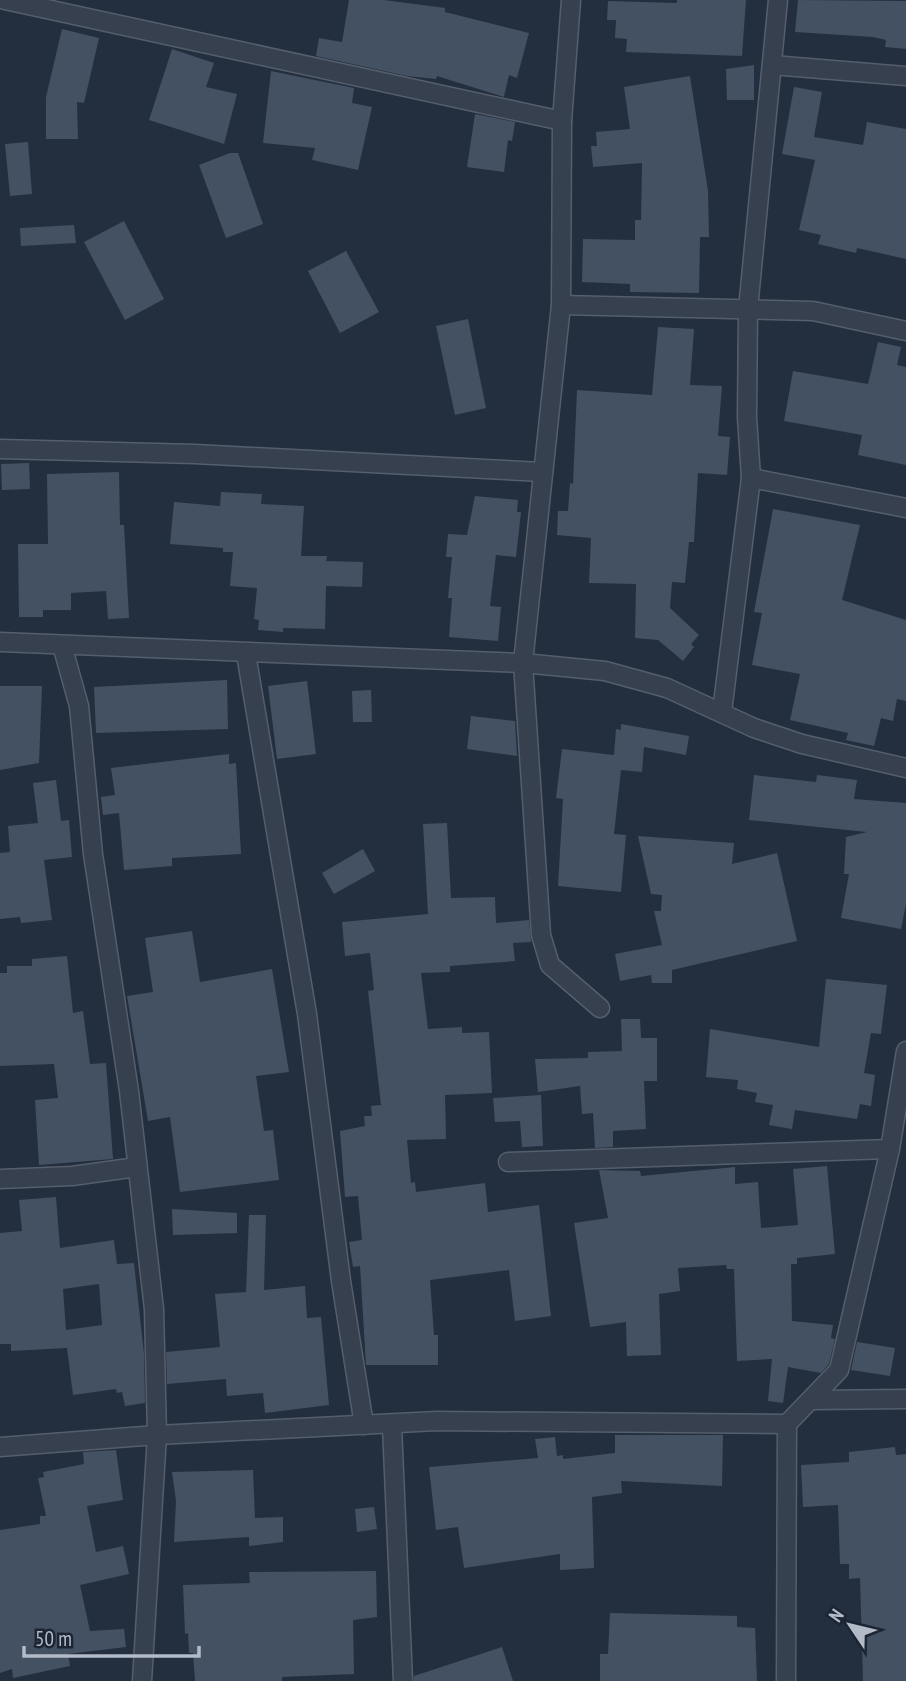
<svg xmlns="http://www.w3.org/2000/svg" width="906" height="1681" font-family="'PT Sans Narrow',sans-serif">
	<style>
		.building { fill: #445162; fill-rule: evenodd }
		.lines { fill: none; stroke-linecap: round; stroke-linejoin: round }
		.street-casing { stroke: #555e6c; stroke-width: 21 }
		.street { stroke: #37404e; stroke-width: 18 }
	</style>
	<rect width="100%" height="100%" fill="#232f3e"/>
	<g class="building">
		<path d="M 349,0 L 384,0 L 445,8 L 445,12 L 529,33 L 517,78 L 509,75 L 504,97 L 437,76 L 436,79 L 407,76 L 316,56 L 319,38 L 342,42 Z"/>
		<path d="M 677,0 L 746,0 L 742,56 L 626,52 L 627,39 L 615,38 L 616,20 L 607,20 L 608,1 L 677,3 Z"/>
		<path d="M 798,0 L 906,1 L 906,49 L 885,47 L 886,40 L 873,37 L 795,32 Z"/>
		<path d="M 62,29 L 99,38 L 84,103 L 77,102 L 78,139 L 46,139 L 46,97 Z"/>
		<path d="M 172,49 L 214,63 L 206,87 L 237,94 L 224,144 L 149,120 Z"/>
		<path d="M 754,65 L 754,100 L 727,100 L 726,69 Z"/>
		<path d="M 271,71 L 354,88 L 352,103 L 372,107 L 358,170 L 312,160 L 315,148 L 263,143 Z"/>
		<path d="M 690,76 L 708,191 L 709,237 L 700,237 L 699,293 L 630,292 L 630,284 L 582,282 L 583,239 L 635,240 L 635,220 L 641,220 L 642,163 L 593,167 L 591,146 L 597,146 L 596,132 L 630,129 L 624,87 Z"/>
		<path d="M 794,87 L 822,92 L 814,137 L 863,145 L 867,122 L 906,129 L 906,259 L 857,248 L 856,253 L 818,244 L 821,235 L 799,230 L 815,160 L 782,154 Z"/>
		<path d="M 475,114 L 515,122 L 512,141 L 508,140 L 504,172 L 467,167 Z"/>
		<path d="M 28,142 L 32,194 L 10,196 L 5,144 Z"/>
		<path d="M 230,153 L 238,153 L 263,224 L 226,238 L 199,165 Z"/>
		<path d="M 124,221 L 164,299 L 125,320 L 84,242 Z"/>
		<path d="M 74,225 L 76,243 L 21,246 L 20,228 Z"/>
		<path d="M 346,251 L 379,312 L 340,333 L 308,271 Z"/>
		<path d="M 468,319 L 486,408 L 455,415 L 436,326 Z"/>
		<path d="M 658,327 L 694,329 L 690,385 L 722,386 L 718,436 L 730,437 L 727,475 L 698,473 L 694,542 L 689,542 L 685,583 L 672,582 L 670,608 L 699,635 L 691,644 L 694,647 L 683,661 L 658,640 L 635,638 L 636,584 L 589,583 L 591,538 L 557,535 L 558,511 L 568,511 L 570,483 L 573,484 L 577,390 L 652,395 Z"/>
		<path d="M 878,342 L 901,347 L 897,365 L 906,367 L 906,465 L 858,455 L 862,435 L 784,421 L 793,371 L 868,384 Z"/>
		<path d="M 29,463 L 30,489 L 2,490 L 1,464 Z"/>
		<path d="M 119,472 L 120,525 L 124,525 L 129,618 L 108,619 L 106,591 L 71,593 L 71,610 L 43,610 L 43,617 L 19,617 L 18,544 L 48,544 L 47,474 Z"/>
		<path d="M 221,492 L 262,494 L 261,504 L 304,506 L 301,556 L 327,556 L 326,561 L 363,562 L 362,587 L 326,586 L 325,629 L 283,628 L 283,632 L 258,630 L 259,620 L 254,619 L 257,588 L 230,586 L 233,552 L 223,552 L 223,548 L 170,544 L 174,502 L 220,506 Z"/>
		<path d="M 475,496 L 518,500 L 517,512 L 521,512 L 516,557 L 496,555 L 490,606 L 501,607 L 498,641 L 449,637 L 452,598 L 448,598 L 452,557 L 446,557 L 448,534 L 467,535 Z"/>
		<path d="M 773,509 L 860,525 L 842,600 L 906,620 L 906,701 L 897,699 L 893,721 L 881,718 L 874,746 L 846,740 L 848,733 L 790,720 L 800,674 L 752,665 L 762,613 L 754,612 Z"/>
		<path d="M 227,680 L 228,729 L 96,733 L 94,687 Z"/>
		<path d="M 307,681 L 316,754 L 277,759 L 268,686 Z"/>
		<path d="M 0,686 L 42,686 L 39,763 L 0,770 Z"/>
		<path d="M 371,690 L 372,722 L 353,722 L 352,691 Z"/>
		<path d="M 471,716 L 515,721 L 517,756 L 467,749 Z"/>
		<path d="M 621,724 L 689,736 L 686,755 L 644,747 L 642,772 L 621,770 L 614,834 L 626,835 L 621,892 L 558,886 L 563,799 L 556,798 L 562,749 L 614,755 L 616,729 L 621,730 Z"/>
		<path d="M 229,754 L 229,764 L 236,763 L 241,854 L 172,858 L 172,866 L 124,870 L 119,813 L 103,815 L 101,797 L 115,795 L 111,768 Z"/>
		<path d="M 754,775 L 816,782 L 817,775 L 857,780 L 854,799 L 906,803 L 906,904 L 901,929 L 841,918 L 849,874 L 844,874 L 846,837 L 867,832 L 749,820 Z"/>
		<path d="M 56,780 L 61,821 L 69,820 L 72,857 L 44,860 L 52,920 L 21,923 L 20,917 L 0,919 L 0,853 L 10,852 L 8,826 L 38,823 L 33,783 Z"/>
		<path d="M 447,823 L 451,898 L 495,897 L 496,923 L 529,920 L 531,942 L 513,943 L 515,961 L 450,966 L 450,972 L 421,973 L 428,1029 L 462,1027 L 462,1033 L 489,1032 L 492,1093 L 445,1095 L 446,1139 L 407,1140 L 411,1183 L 415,1182 L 416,1192 L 485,1183 L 488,1212 L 539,1205 L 551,1316 L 515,1321 L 509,1270 L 430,1280 L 434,1335 L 438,1335 L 438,1365 L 366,1365 L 360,1266 L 353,1267 L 349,1242 L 362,1240 L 358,1196 L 345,1197 L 340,1131 L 365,1126 L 364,1116 L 372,1116 L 371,1106 L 381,1105 L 368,991 L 374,990 L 370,953 L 345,956 L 342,922 L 428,914 L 423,824 Z"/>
		<path d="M 638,836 L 734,843 L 732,864 L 777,853 L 797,941 L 672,970 L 672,983 L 652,983 L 651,975 L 620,981 L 615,954 L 662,945 L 654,911 L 661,911 L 662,895 L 651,894 Z"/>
		<path d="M 363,849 L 375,871 L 334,894 L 322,873 Z"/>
		<path d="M 192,931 L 200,982 L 272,969 L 289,1072 L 256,1076 L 264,1131 L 273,1130 L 279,1180 L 180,1192 L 170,1117 L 148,1121 L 127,996 L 153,992 L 145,938 Z"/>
		<path d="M 67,956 L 73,1013 L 83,1011 L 90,1064 L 106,1063 L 113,1159 L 39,1165 L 35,1100 L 58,1098 L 54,1064 L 0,1066 L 0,973 L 7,973 L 7,966 L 32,966 L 32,959 Z"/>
		<path d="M 826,979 L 887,985 L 881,1034 L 871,1033 L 864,1073 L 875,1075 L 871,1106 L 860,1104 L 857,1119 L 795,1110 L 792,1129 L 769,1125 L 773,1105 L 755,1102 L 757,1093 L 737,1089 L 738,1080 L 706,1077 L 710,1029 L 819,1047 Z"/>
		<path d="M 621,1019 L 640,1019 L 641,1038 L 657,1038 L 657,1081 L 644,1081 L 646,1129 L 613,1131 L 613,1147 L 595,1148 L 593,1113 L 582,1114 L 580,1086 L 538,1092 L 535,1059 L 588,1058 L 588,1052 L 622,1051 Z"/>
		<path d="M 541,1095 L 543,1146 L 522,1147 L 520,1121 L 495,1122 L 493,1098 Z"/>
		<path d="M 827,1166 L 835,1254 L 797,1258 L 797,1264 L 791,1264 L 792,1321 L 833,1325 L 831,1338 L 835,1339 L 829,1364 L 821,1373 L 788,1367 L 783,1403 L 768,1401 L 772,1359 L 737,1361 L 734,1269 L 727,1269 L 726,1265 L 678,1268 L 680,1291 L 659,1294 L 661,1355 L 627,1356 L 626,1322 L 590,1327 L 574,1223 L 608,1218 L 599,1170 L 640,1171 L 641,1176 L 735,1167 L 735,1184 L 758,1182 L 761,1228 L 798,1225 L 793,1169 Z"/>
		<path d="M 56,1197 L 60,1248 L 114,1240 L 117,1264 L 134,1263 L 144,1354 L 145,1403 L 125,1406 L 122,1392 L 117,1393 L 116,1389 L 73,1395 L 67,1348 L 11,1351 L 11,1344 L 0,1344 L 0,1233 L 22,1231 L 19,1200 ZM 99,1284 L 102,1325 L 66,1330 L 63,1289 Z"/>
		<path d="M 172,1209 L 237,1213 L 237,1233 L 173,1235 Z"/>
		<path d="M 249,1215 L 266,1215 L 264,1290 L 305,1286 L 307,1318 L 321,1317 L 329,1405 L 265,1413 L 263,1393 L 227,1396 L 226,1379 L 167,1384 L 166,1352 L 220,1347 L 215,1294 L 246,1292 Z"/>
		<path d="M 857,1342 L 895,1348 L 890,1376 L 851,1370 Z"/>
		<path d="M 615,1435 L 723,1435 L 722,1486 L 621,1481 L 622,1493 L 592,1497 L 594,1568 L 560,1570 L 560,1554 L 464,1568 L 458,1527 L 436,1530 L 429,1467 L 538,1458 L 535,1439 L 555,1437 L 557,1456 L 563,1455 L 563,1459 L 615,1453 Z"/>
		<path d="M 895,1447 L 896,1455 L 906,1454 L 906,1681 L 863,1681 L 860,1578 L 849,1579 L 849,1564 L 840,1564 L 838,1505 L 803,1507 L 801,1465 L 849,1462 L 849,1452 Z"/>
		<path d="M 116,1450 L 123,1500 L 87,1506 L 96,1552 L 123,1546 L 129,1574 L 80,1585 L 90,1631 L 124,1629 L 126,1647 L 68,1654 L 70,1666 L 13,1678 L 12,1669 L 0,1673 L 0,1530 L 40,1524 L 40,1516 L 46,1516 L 38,1478 L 44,1477 L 43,1472 L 84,1464 L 83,1452 Z"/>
		<path d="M 253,1470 L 255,1518 L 283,1517 L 283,1542 L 249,1546 L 249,1537 L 174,1542 L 176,1501 L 172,1472 Z"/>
		<path d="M 374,1507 L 377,1529 L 357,1532 L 355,1509 Z"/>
		<path d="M 376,1571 L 377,1617 L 353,1620 L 354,1674 L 282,1677 L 282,1681 L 195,1681 L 193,1653 L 189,1653 L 188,1633 L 185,1634 L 183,1585 L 250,1583 L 249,1572 Z"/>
		<path d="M 610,1613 L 737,1616 L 737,1627 L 755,1628 L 757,1681 L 600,1681 L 600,1654 L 608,1654 Z"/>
		<path d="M 502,1647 L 513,1681 L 414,1681 L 414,1676 Z"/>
	</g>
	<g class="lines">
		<g class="street-casing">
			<g id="street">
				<path d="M 5,0 L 562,121"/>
				<path d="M 571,0 L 562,121 L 561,305 L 523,663 L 541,935 L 550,965 L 600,1008"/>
				<path d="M 772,65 L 906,76"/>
				<path d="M 561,305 L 813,311 L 906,331"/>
				<path d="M 0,449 L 195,454 L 542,472"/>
				<path d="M 751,478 L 906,508"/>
				<path d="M 0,642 L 523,663 L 605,671 L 667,688 L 754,728 L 802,744 L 906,768"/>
				<path d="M 62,645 L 79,706 L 93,854 L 129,1091 L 154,1309 L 157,1435 L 142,1681"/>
				<path d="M 246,654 L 307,1014 L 341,1281 L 364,1425"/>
				<path d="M 722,712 L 751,478 L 747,417 L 748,309 L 778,0"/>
				<path d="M 508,1162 L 890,1149"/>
				<path d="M 0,1179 L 72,1176 L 137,1167"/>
				<path d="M 813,1400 L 906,1399"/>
				<path d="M 392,1426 L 403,1681"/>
				<path d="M 0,1447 L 157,1435 L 437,1421 L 787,1424 L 839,1370 L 890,1149 L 906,1051"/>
				<path d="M 786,1681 L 787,1424"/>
			</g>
		</g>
		<use href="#street" class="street"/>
	</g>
	<g transform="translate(850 1625) rotate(305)" stroke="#1c2533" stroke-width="5" paint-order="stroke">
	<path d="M0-5L12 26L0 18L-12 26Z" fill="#b3bbc9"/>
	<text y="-10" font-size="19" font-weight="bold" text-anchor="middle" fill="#b3bbc9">N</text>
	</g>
	<path d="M24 1646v10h175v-10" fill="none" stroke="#b3bbc9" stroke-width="3.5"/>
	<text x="35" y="1646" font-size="21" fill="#b3bbc9" stroke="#1c2533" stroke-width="5" paint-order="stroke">50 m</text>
</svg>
